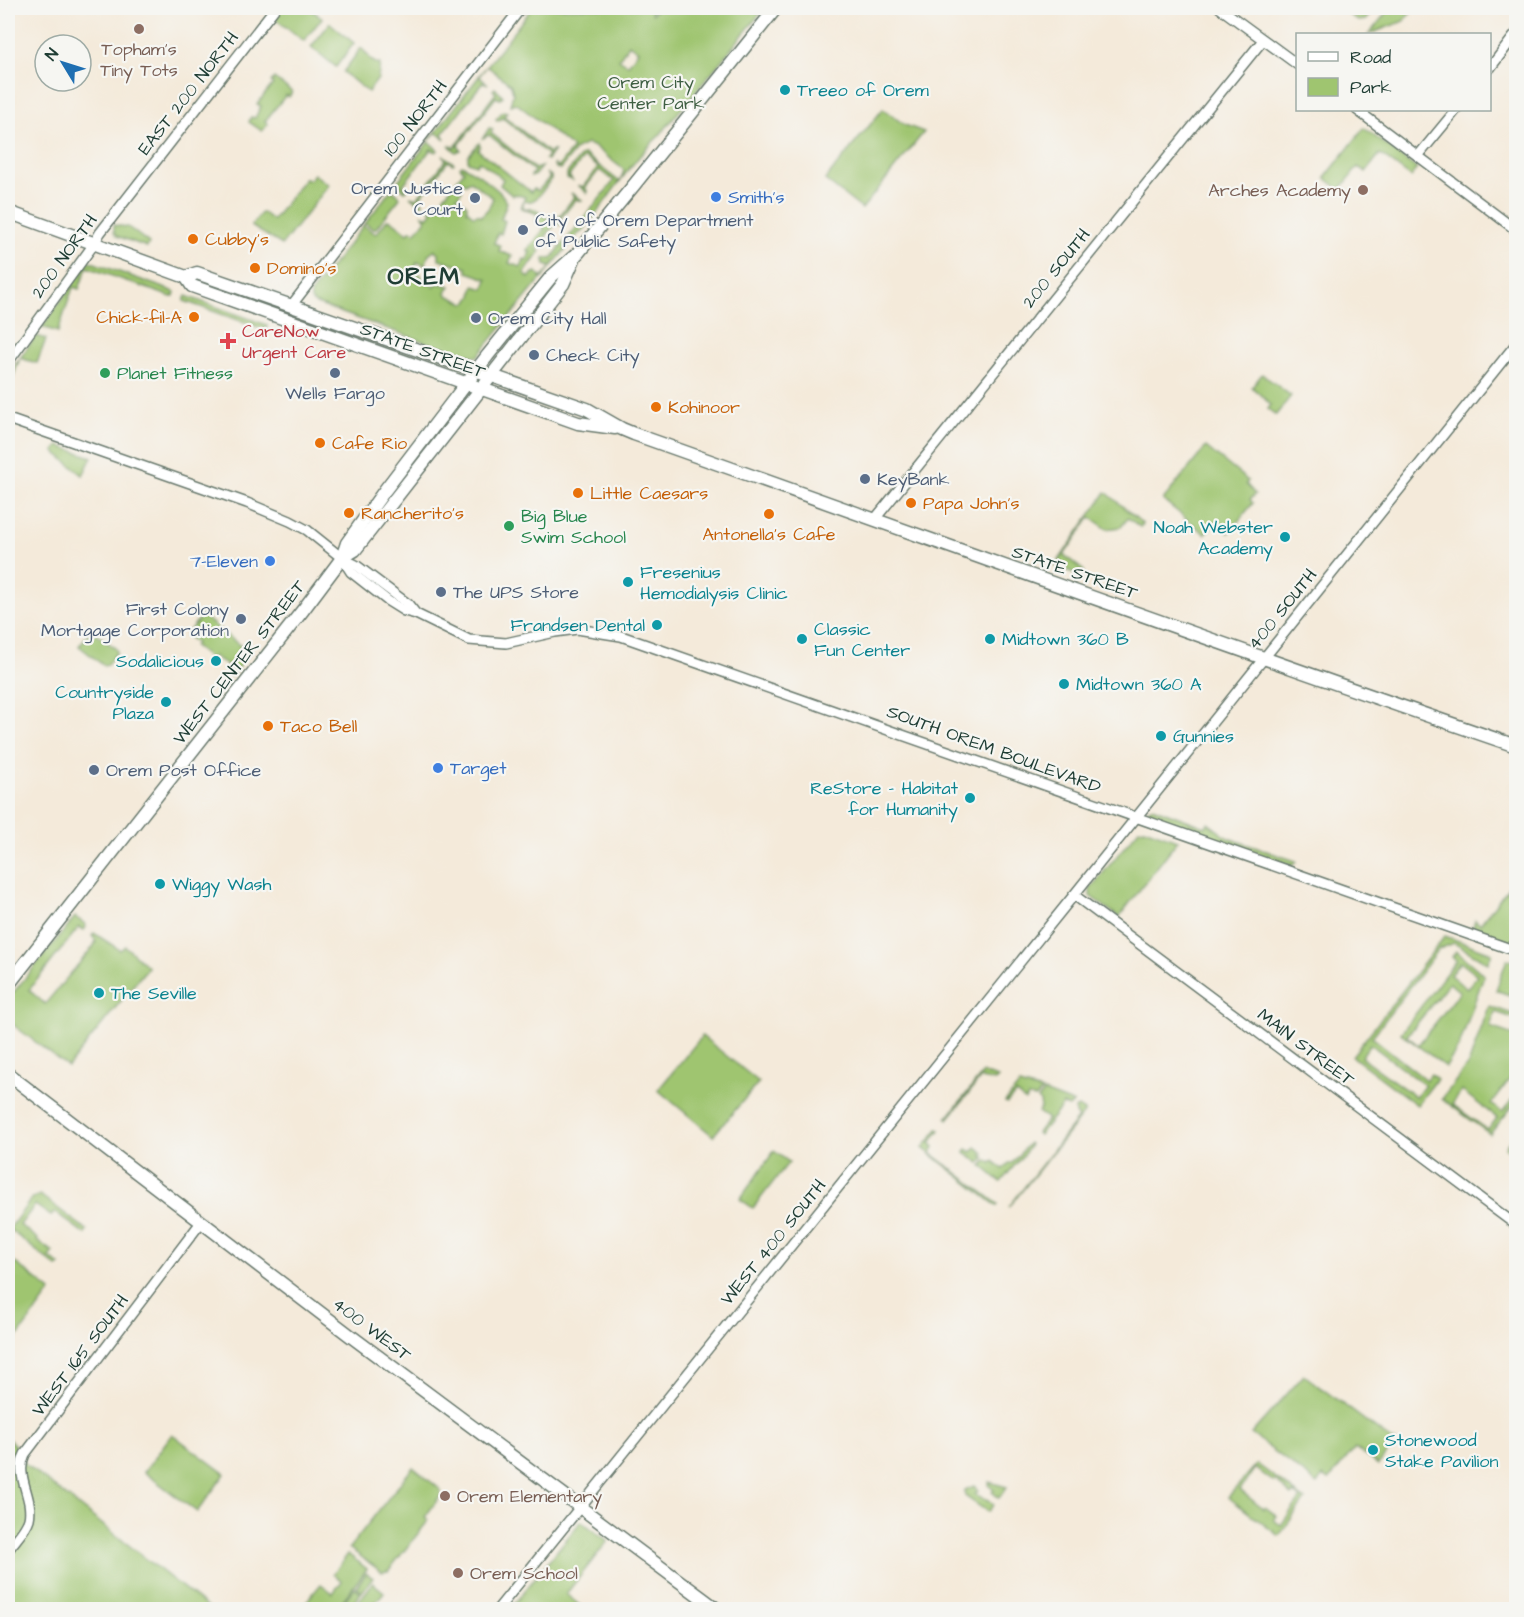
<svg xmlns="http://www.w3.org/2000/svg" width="1524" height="1617" font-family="'Architects Daughter',sans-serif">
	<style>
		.green { fill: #9fc570; stroke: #5f8152; stroke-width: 1.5; fill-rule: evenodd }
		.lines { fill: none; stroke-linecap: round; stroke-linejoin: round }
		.minor-casing { stroke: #6a7a6e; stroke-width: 12 }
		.major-casing { stroke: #6a7a6e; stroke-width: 15 }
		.minor { stroke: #fff; stroke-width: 9 }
		.major { stroke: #fff; stroke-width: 12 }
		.education-dot { fill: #8d6e63; stroke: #f6f6f2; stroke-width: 2 }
		.culture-dot { fill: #0f9aa8; stroke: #f6f6f2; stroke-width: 2 }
		.shop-dot { fill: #3f7fe0; stroke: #f6f6f2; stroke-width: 2 }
		.service-dot { fill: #5c6f8a; stroke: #f6f6f2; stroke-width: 2 }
		.food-dot { fill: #e8710a; stroke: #f6f6f2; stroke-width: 2 }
		.health-dot { fill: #e0444e; stroke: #f6f6f2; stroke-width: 2 }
		.leisure-dot { fill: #2e9e5b; stroke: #f6f6f2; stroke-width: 2 }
		.labels { text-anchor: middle; stroke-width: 4.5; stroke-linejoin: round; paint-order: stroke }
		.education-label { font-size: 18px; fill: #785e54; stroke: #f6f6f2; text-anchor: start }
		.park-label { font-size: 18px; fill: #3f5f43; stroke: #f6f6f2 }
		.culture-label { font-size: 18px; fill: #0d838f; stroke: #f6f6f2; text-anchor: start }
		.street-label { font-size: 18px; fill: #1f3d34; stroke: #f6f6f2 }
		.service-label { font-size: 18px; fill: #4e5e75; stroke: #f6f6f2; text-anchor: start }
		.shop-label { font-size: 18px; fill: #366cbe; stroke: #f6f6f2; text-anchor: start }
		.food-label { font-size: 18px; fill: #c56008; stroke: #f6f6f2; text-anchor: start }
		.health-label { font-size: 18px; fill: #be3a42; stroke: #f6f6f2; text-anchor: start }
		.leisure-label { font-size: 18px; fill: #27864d; stroke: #f6f6f2; text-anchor: start }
		.district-label { font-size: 24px; font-weight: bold; letter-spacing: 1.5px; fill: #1f3d34; stroke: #f6f6f2 }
	</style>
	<rect width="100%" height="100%" fill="#f6f6f2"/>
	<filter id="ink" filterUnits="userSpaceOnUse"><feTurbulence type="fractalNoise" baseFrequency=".0167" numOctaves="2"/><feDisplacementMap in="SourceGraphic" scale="12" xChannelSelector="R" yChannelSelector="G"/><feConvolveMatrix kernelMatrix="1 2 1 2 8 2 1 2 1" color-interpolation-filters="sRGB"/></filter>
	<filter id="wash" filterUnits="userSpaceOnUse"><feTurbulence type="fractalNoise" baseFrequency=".008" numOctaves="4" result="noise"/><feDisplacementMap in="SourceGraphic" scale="24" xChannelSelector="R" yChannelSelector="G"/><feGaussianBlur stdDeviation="1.35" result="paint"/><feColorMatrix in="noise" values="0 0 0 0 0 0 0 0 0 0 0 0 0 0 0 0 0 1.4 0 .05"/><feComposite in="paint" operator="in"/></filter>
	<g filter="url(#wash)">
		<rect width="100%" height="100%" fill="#f4eada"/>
		<g class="green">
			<path d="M 282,8 L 309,8 L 322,18 L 304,41 L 274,18 Z"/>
			<path d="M 532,8 L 655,8 L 651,12 L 652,14 L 657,9 L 656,8 L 765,8 L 659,136 C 629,164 610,197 583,231 L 578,234 L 477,357 L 445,349 L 314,303 L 311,300 L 311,293 ZM 629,44 L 638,51 L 628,65 L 619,59 ZM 487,66 L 511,85 L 513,94 L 510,105 L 516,103 L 573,148 L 558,167 L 553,164 L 556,168 L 560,169 L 577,148 L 587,144 L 595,147 L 624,170 L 620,182 L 584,154 L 581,156 L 567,173 L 567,178 L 572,180 L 569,176 L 584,157 L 598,167 L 583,187 L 578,185 L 587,193 L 588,192 L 585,188 L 599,170 L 614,181 L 551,259 L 546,258 L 544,259 L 545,265 L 551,267 L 542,279 L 537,272 L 533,273 L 529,278 L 524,273 L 540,252 L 537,248 L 556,223 L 562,225 L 563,222 L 560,219 L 576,199 L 580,201 L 582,200 L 571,193 L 574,197 L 559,217 L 553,215 L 549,220 L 535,209 L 522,208 L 524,201 C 537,205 544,188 551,179 L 551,176 L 546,173 L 550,177 L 538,191 L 534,188 L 531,192 L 478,150 L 480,146 L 479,143 L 468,156 L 468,162 L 476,165 L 479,161 L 503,179 L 500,185 L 513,196 L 514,194 L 525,197 L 521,208 L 538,214 L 536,221 L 545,228 L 527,251 L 530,252 L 527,260 L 524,259 L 521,267 L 509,263 L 512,256 L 499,251 L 501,246 L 494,243 L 498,233 L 501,234 L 505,221 L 501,219 L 507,202 L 500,192 L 479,175 L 462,165 L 460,167 L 464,171 L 434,209 L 429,207 L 432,212 L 428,217 L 423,215 L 426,220 L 415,233 L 411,230 L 408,233 L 391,220 L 387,220 L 376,234 L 363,225 L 365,223 L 373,229 L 376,228 L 400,198 L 399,195 L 391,190 L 396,183 L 405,191 L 407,190 L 403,185 L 431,149 L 436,152 L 438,150 L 428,141 L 435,132 L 445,139 L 442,134 L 483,82 L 488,84 L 479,76 ZM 462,181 L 466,184 L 470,181 L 493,198 L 488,209 L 481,216 L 477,214 L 474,216 L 467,210 L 467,205 L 457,197 L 462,190 L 458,186 ZM 434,250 L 439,253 L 439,259 L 465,267 L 467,268 L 467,272 L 487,279 L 484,289 L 474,286 L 472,296 L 468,302 L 464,303 L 447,295 L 446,292 L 450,286 L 437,283 L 435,287 L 432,286 L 433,282 L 427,283 L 423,281 L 421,275 L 414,272 L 417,262 L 425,265 L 429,254 Z"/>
			<path d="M 1340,8 L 1367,8 L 1372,11 L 1366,20 L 1358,21 Z"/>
			<path d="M 1390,8 L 1405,8 L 1411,12 L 1404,21 L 1369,34 Z"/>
			<path d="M 330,23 L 354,43 L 336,67 L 311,47 Z"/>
			<path d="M 361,48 C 369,54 369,63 380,64 L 378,79 L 368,92 L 343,72 Z"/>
			<path d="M 274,78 L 292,92 L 289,97 L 286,95 L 265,121 L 268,124 L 262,131 L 249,122 L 251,117 L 255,118 L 261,106 L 257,104 L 273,84 L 271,82 Z"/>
			<path d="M 495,88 L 503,96 L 500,99 L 496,97 L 458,146 L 461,150 L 456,152 L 449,145 L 455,147 L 496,93 L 493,90 Z"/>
			<path d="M 883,109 L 905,125 L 924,132 L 862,209 L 825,180 Z"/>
			<path d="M 503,111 L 507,112 L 504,116 L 549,153 L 554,150 L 547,160 L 545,159 L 548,155 L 503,118 L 497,121 L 496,119 Z"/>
			<path d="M 489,128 L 493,129 L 491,133 L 535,169 L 541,167 L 534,176 L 531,176 L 534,171 L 489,135 L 483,138 Z"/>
			<path d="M 1364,128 L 1417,169 L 1411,177 L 1380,154 L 1366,172 L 1358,167 L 1340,190 L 1325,178 Z"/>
			<path d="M 443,155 L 454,163 L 453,164 L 448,161 L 419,199 L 423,203 L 421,205 L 410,196 L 417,198 L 446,160 Z"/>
			<path d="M 314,174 L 329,185 L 282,245 L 251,226 L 262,212 L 273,220 L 305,178 L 309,180 Z"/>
			<path d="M 114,225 L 128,227 L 149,243 L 147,247 L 117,236 L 114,232 Z"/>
			<path d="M 89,261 L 175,292 L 174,296 L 171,297 L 87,267 L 79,289 L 73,287 L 58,332 L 42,327 Z"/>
			<path d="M 186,296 L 267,325 L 267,328 L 264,329 L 184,301 Z"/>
			<path d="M 37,336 L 46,339 L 37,363 L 20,358 L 8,391 L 8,375 L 35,337 Z"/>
			<path d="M 1262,374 L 1291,396 L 1276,415 L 1268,409 L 1271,405 L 1252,387 Z"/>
			<path d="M 59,446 L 92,457 L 83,475 L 57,454 L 54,451 Z"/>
			<path d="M 1206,447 L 1248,481 L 1246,484 L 1255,494 L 1250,500 L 1253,503 L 1229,533 L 1215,522 L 1205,534 L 1163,500 Z"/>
			<path d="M 1106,492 L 1143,524 L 1140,527 L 1128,518 L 1121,527 L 1107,529 L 1090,517 L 1064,555 L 1084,571 L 1082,576 L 1055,566 Z"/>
			<path d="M 202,615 L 249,653 L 232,676 L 227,675 L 230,671 L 226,668 L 228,666 L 213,656 L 210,659 L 194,646 L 196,643 L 186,635 Z"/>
			<path d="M 91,631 L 94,632 L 116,649 L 117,652 L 107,665 L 104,666 L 79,646 Z"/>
			<path d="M 1152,807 L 1205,827 L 1208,823 L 1228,838 L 1296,861 L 1292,866 L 1153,816 L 1149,814 L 1148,810 Z"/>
			<path d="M 1144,828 L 1178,840 L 1119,917 L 1090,896 L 1090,889 L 1139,829 Z"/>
			<path d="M 1516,878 L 1516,944 L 1472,929 L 1475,920 L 1480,924 Z"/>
			<path d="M 75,917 L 85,924 L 86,927 L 84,930 L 79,927 L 29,990 L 45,1004 L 93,947 L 96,941 L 92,936 L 94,933 L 120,950 L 125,946 L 148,967 L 68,1067 L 8,1021 L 8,999 Z"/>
			<path d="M 1445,936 L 1492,953 L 1488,963 L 1454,943 L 1439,949 L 1372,1037 L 1426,1080 L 1431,1074 L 1437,1079 L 1417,1105 L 1352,1056 ZM 1370,1044 L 1425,1085 L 1416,1097 L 1361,1057 Z"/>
			<path d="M 1456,951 L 1484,975 L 1459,1046 L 1446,1067 L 1401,1033 L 1456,960 L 1452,957 ZM 1460,962 L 1477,975 L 1467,989 L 1450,975 ZM 1449,983 L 1460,992 L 1418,1045 L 1407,1036 Z"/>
			<path d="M 1507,959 L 1516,962 L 1516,995 L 1510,992 L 1509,995 L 1496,990 Z"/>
			<path d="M 1489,1006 L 1516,1015 L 1516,1019 L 1495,1012 L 1490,1027 L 1516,1036 L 1516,1071 L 1491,1104 L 1502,1112 L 1516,1095 L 1516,1102 L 1490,1134 L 1442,1099 L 1469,1063 ZM 1462,1091 L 1497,1118 L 1488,1130 L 1452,1104 Z"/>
			<path d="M 702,1036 L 759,1082 L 713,1136 L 658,1090 Z"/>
			<path d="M 983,1073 L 998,1078 L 995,1081 L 981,1078 L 948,1119 L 947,1118 Z"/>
			<path d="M 1019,1085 L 1042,1091 L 1036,1098 L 1028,1097 L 1025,1101 L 1016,1093 L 1007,1103 L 1005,1102 Z"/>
			<path d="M 1044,1092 L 1073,1103 L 1069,1107 L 1063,1105 L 1039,1135 L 1037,1133 L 1048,1119 L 1038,1112 L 1041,1108 L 1040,1102 L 1038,1100 Z"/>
			<path d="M 1078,1107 L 1085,1112 L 1009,1207 L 1078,1118 L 1075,1114 L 1075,1109 Z"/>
			<path d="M 938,1129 L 940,1130 L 930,1143 L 934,1147 L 931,1153 L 998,1204 L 997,1206 L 923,1148 Z"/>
			<path d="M 1516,1133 L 1516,1156 L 1505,1147 Z"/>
			<path d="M 1029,1143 L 1030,1144 L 1028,1149 L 1001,1182 L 982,1166 L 987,1160 L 991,1163 L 993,1161 L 1003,1169 L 1009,1163 L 1012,1163 Z"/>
			<path d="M 976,1147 L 984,1153 L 982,1155 L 985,1158 L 980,1163 L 965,1152 L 967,1149 L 972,1152 Z"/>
			<path d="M 774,1151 L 789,1162 L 753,1208 L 740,1199 Z"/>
			<path d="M 40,1195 L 87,1230 L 85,1234 L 55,1212 L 51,1216 L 35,1205 L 20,1225 L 38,1239 L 37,1241 L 53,1252 L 49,1257 L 60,1265 L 57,1267 L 9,1229 L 32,1198 Z"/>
			<path d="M 8,1257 L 51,1291 L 8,1350 Z"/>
			<path d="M 1304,1375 L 1395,1443 L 1378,1465 L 1355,1448 L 1329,1480 L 1323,1476 L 1318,1484 L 1251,1434 Z"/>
			<path d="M 172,1434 L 225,1474 L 197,1512 L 144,1472 Z"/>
			<path d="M 8,1439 L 16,1446 L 24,1463 L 210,1609 L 8,1609 Z"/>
			<path d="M 1257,1464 L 1305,1500 L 1279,1536 L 1228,1497 ZM 1255,1468 L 1274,1482 L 1275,1480 C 1282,1485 1285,1491 1292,1496 L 1294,1493 L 1301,1498 L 1281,1525 L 1274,1520 L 1277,1516 L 1265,1507 L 1263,1509 L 1240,1490 Z"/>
			<path d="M 413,1467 L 441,1490 L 441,1495 L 425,1517 L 429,1520 L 388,1571 L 382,1572 L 349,1548 Z"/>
			<path d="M 989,1482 L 1007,1487 L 999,1498 L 992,1492 L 994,1490 L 989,1486 Z"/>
			<path d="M 974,1486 L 978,1491 L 975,1494 L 994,1504 L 988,1512 L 965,1496 L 965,1490 Z"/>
			<path d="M 581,1521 L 608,1541 L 566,1594 L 584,1609 L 510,1609 Z"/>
			<path d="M 348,1554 L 367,1569 L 343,1600 L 344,1601 L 354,1588 L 361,1593 L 351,1606 L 355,1609 L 300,1609 L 321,1584 L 333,1593 L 342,1581 L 333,1574 Z"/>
			<path d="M 366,1573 L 373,1578 L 362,1592 L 356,1587 Z"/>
			<path d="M 373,1583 L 384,1592 L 370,1609 L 358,1602 Z"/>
		</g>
	</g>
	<g filter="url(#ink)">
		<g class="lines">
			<g class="minor-casing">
				<g id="minor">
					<path d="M 1220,8 L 1298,65"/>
					<path d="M 1490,68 L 1516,34"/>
					<path d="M 1357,110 L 1516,230"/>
					<path d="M 1418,156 L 1456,110"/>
					<path d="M 291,306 L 521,8"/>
					<path d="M 8,362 L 94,244 L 100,233 L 275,8"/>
					<path d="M 8,419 L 247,503 L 290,521 L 307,530 L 342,558 L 356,565 L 408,604 L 416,614"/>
					<path d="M 875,519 L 1263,40"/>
					<path d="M 342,558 L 351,572 L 388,601 L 404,611 L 416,614 L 469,640 L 506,643 L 555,632 L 577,629 L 621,636 L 1516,951"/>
					<path d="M 1074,895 L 1516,1225"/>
					<path d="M 8,1550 C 14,1541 26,1530 29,1519 C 34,1497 14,1476 25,1454 L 202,1221"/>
					<path d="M 497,1610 L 1074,895 L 1516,344"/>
				</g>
			</g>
			<g class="major-casing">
				<g id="major">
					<path d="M 8,212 L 186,277 L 197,273 L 587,409 L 622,429 L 634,434 C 928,538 1221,645 1516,746"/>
					<path d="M 186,277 L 192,286 L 578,423 L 615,428"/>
					<path d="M 342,558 L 355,550 L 563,284 L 574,259"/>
					<path d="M 8,985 L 303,610 L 342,558 L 347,543 L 385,490 L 488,355 L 551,277 L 578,253 L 634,185 L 776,8"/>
					<path d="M 8,1074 L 348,1334 L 718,1610"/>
				</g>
			</g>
			<use href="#minor" class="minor"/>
			<use href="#major" class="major"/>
		</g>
	</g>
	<g class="education-dot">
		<circle cx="139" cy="29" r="6"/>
		<circle cx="1363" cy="190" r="6"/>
		<circle cx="445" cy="1496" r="6"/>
		<circle cx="458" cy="1573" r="6"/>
	</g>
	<g class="culture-dot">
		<circle cx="785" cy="90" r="6"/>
		<circle cx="1285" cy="537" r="6"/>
		<circle cx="628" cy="582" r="6"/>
		<circle cx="657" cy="625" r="6"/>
		<circle cx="802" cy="639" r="6"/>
		<circle cx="990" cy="639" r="6"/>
		<circle cx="216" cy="661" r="6"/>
		<circle cx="1064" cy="684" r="6"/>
		<circle cx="166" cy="702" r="6"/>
		<circle cx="1161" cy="736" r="6"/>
		<circle cx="970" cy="798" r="6"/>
		<circle cx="160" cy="884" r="6"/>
		<circle cx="99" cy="993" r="6"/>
		<circle cx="1373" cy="1450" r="6"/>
	</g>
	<g class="shop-dot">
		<circle cx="716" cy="197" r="6"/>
		<circle cx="270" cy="561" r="6"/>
		<circle cx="438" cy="768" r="6"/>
	</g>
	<g class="service-dot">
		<circle cx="475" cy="198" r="6"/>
		<circle cx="523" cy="230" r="6"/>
		<circle cx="476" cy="318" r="6"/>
		<circle cx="534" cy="355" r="6"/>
		<circle cx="335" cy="373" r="6"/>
		<circle cx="865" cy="479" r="6"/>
		<circle cx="441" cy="592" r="6"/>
		<circle cx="241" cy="619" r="6"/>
		<circle cx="94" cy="770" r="6"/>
	</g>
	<g class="food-dot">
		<circle cx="193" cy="239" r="6"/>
		<circle cx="255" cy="268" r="6"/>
		<circle cx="194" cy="317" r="6"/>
		<circle cx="656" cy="407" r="6"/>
		<circle cx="320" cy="443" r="6"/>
		<circle cx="578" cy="493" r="6"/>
		<circle cx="911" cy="503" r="6"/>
		<circle cx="349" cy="513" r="6"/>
		<circle cx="769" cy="514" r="6"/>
		<circle cx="268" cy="726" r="6"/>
	</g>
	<path class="health-dot" d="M225 332h6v6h6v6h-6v6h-6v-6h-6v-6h6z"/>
	<g class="leisure-dot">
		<circle cx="105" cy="373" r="6"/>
		<circle cx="509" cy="526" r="6"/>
	</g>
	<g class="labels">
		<g class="education-label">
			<text x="139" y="55" text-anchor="middle">Topham's<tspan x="139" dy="21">Tiny Tots</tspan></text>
			<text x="1351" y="196" text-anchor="end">Arches Academy</text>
			<text x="457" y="1502">Orem Elementary</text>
			<text x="470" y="1579">Orem School</text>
		</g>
		<g class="park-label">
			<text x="651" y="88">Orem City<tspan x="651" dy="21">Center Park</tspan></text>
		</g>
		<g class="culture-label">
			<text x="797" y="96">Treeo of Orem</text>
			<text x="1273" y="533" text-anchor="end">Noah Webster<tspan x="1273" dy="21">Academy</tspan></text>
			<text x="640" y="578">Fresenius<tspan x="640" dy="21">Hemodialysis Clinic</tspan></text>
			<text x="645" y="631" text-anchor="end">Frandsen Dental</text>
			<text x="814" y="635">Classic<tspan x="814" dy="21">Fun Center</tspan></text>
			<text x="1002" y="645">Midtown 360 B</text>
			<text x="204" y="667" text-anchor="end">Sodalicious</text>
			<text x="1076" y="690">Midtown 360 A</text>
			<text x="154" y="698" text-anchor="end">Countryside<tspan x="154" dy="21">Plaza</tspan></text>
			<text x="1173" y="742">Gunnies</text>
			<text x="958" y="794" text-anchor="end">ReStore - Habitat<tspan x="958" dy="21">for Humanity</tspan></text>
			<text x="172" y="890">Wiggy Wash</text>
			<text x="111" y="999">The Seville</text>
			<text x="1385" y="1446">Stonewood<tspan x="1385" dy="21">Stake Pavilion</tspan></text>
		</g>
		<g class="street-label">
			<text transform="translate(188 93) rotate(-52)" y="6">EAST 200 NORTH</text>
			<text transform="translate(415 118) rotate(-52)" y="6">100 NORTH</text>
			<text transform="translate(64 256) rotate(-54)" y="6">200 NORTH</text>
			<text transform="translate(1056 268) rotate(-51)" y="6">200 SOUTH</text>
			<text transform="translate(423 350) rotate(20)" y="6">STATE STREET</text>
			<text transform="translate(1075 572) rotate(19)" y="6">STATE STREET</text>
			<text transform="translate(1282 609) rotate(-51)" y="6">400 SOUTH</text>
			<text transform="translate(239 662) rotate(-52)" y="6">WEST CENTER STREET</text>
			<text transform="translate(994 749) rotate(20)" y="6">SOUTH OREM BOULEVARD</text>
			<text transform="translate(1306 1047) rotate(37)" y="6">MAIN STREET</text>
			<text transform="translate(773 1242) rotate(-51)" y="6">WEST 400 SOUTH</text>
			<text transform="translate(372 1329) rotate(37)" y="6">400 WEST</text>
			<text transform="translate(80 1355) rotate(-53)" y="6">WEST 165 SOUTH</text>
		</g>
		<g class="service-label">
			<text x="463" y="194" text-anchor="end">Orem Justice<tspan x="463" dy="21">Court</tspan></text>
			<text x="535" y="226">City of Orem Department<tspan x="535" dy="21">of Public Safety</tspan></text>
			<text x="488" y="324">Orem City Hall</text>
			<text x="546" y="361">Check City</text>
			<text x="335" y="399" text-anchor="middle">Wells Fargo</text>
			<text x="877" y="485">KeyBank</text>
			<text x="453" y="598">The UPS Store</text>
			<text x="229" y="615" text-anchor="end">First Colony<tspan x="229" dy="21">Mortgage Corporation</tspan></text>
			<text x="106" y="776">Orem Post Office</text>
		</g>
		<g class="shop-label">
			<text x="728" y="203">Smith's</text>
			<text x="258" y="567" text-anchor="end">7-Eleven</text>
			<text x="450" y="774">Target</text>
		</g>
		<g class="food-label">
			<text x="205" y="245">Cubby's</text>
			<text x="267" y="274">Domino's</text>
			<text x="182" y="323" text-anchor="end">Chick-fil-A</text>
			<text x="668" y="413">Kohinoor</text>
			<text x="332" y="449">Cafe Rio</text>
			<text x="590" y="499">Little Caesars</text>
			<text x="923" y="509">Papa John's</text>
			<text x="361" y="519">Rancherito's</text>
			<text x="769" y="540" text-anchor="middle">Antonella's Cafe</text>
			<text x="280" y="732">Taco Bell</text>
		</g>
		<g class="health-label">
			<text x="242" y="337">CareNow<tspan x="242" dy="21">Urgent Care</tspan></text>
		</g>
		<g class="leisure-label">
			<text x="117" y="379">Planet Fitness</text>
			<text x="521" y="522">Big Blue<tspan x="521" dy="21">Swim School</tspan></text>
		</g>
		<g class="district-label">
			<text x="424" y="284">OREM</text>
		</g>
	</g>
	<rect width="1524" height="1617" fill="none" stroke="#f6f6f2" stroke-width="30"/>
	<rect x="1296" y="33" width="195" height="78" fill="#f6f6f2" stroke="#a0aca6" stroke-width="1.5"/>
	<rect x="1308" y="52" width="30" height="9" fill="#ffffff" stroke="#a0aca6" stroke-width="1.5"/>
	<text x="1350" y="63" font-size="18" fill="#1f3d34">Road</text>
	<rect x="1308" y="78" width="30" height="18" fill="#9fc570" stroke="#a0aca6" stroke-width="1.5"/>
	<text x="1350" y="93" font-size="18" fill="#1f3d34">Park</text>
	<g transform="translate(63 63) rotate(308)"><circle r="28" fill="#f6f6f2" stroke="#a0aca6" stroke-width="1.5"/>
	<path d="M0-4.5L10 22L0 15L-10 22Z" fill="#1f6fb2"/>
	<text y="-9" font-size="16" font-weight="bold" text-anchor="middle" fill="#1f3d34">N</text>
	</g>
</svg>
